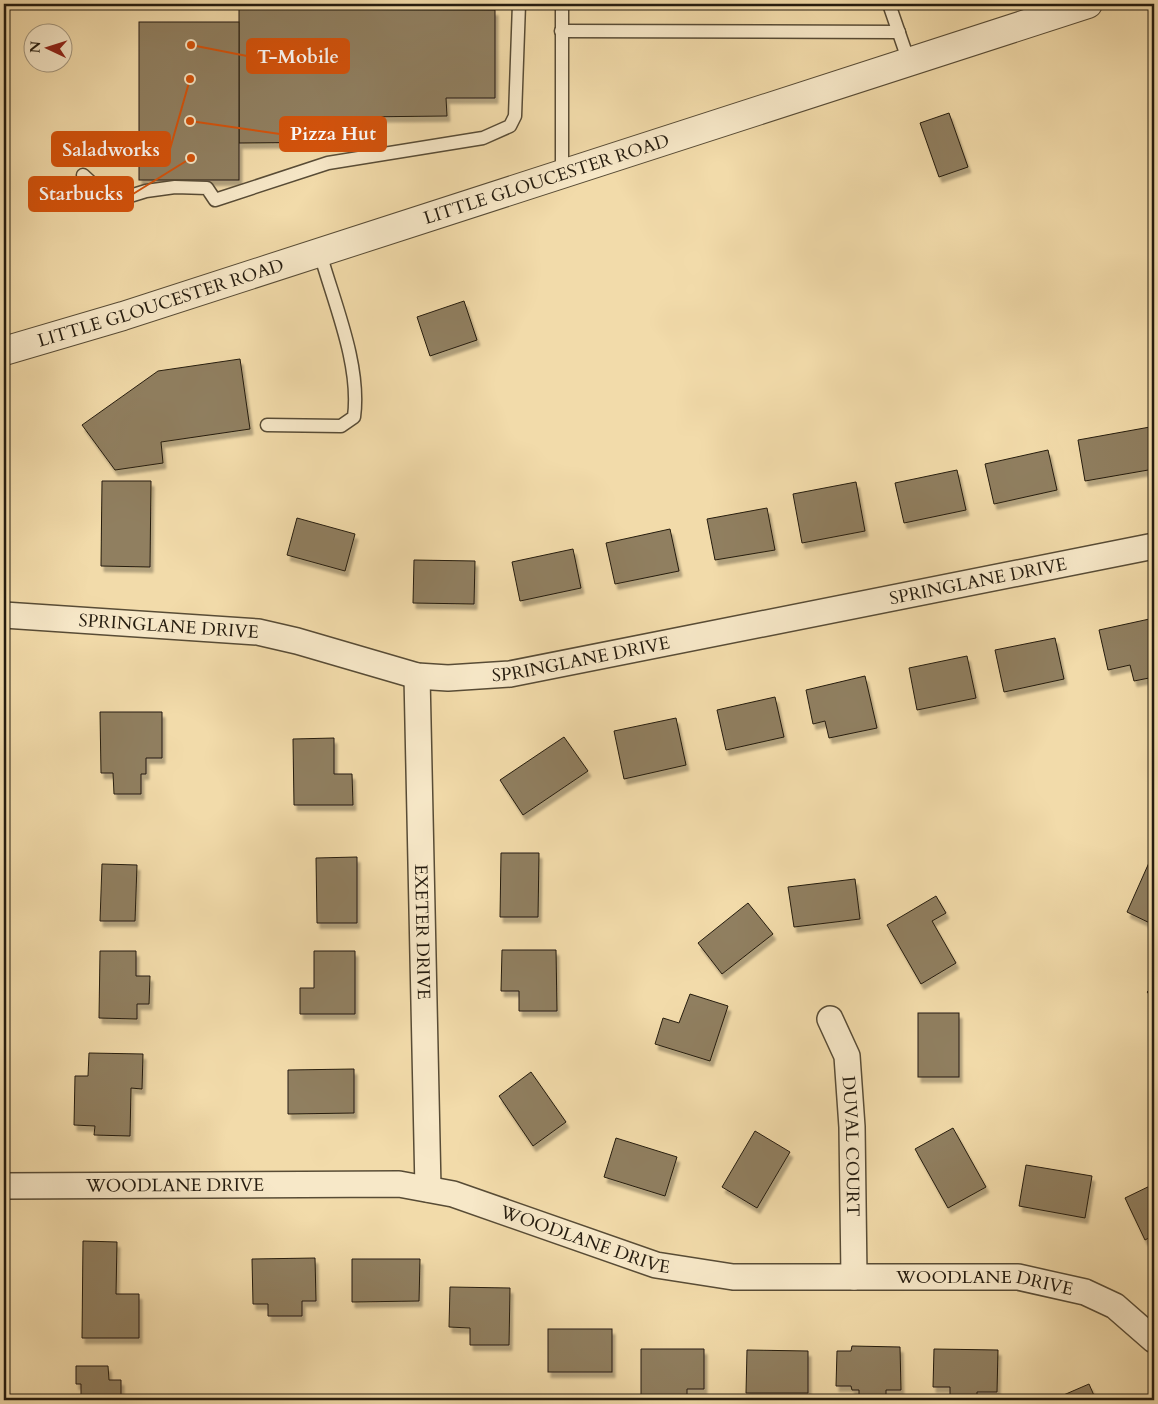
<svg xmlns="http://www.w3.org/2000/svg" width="1158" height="1404" font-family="Cardo,serif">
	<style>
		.building { fill: #907f60; stroke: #251c0f; filter: url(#shadow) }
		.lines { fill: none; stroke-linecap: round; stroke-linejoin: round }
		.service-casing { stroke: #584c36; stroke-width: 15 }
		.minor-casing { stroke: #584c36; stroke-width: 28 }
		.tertiary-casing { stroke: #584c36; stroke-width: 30 }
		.service { stroke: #f7e8c8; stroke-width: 12 }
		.minor { stroke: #f7e8c8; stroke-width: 25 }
		.tertiary { stroke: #f7e8c8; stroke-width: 28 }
		.labels { text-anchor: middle; stroke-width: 4; stroke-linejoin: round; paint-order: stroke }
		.street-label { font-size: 18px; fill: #251c0f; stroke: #f7e8c8 }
		.leader { fill: none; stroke: #d4530c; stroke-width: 2 }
		.callout-dot { fill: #d4530c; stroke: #f7e8c8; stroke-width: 2 }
		.callout { fill: #d4530c; stroke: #d4530c; stroke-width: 2 }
		.callout-label { font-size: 19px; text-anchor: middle; font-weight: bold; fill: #fff }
	</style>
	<defs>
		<filter id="shadow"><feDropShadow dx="3" dy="5.5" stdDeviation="1" flood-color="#0004"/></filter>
	</defs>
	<rect width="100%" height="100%" fill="#f2dbaa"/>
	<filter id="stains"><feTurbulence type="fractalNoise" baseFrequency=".004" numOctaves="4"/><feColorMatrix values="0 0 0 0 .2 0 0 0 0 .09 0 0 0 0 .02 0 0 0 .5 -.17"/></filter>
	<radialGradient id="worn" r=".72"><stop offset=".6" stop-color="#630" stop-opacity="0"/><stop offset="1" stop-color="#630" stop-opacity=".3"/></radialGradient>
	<g class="building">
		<path d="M 239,9 L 495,10 L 495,98 L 446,98 L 447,116 L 355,117 L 355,142 L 239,143 Z"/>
		<rect x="139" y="22" width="100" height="158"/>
		<path d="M 949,113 L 968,167 L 939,177 L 920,123 Z"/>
		<path d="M 464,301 L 477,340 L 430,356 L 417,317 Z"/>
		<path d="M 240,359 L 250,429 L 161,442 L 163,463 L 115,470 L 82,425 L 158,371 Z"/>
		<path d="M 1150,427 L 1154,448 L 1154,469 L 1085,481 L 1078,440 Z"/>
		<path d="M 1048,450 L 1057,490 L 994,504 L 985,464 Z"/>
		<path d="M 957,470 L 966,510 L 904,523 L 895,483 Z"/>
		<path d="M 102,481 L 151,481 L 150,567 L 101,566 Z"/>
		<path d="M 856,482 L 865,531 L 802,543 L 793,494 Z"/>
		<path d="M 767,508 L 775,550 L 715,560 L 707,519 Z"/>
		<path d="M 297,518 L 355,534 L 345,571 L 287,555 Z"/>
		<path d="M 670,529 L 679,571 L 615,584 L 606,543 Z"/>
		<path d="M 573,549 L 581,588 L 520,601 L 512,562 Z"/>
		<path d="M 414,560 L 475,561 L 474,604 L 413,603 Z"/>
		<path d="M 1154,618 L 1154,658 L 1152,658 L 1154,677 L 1134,681 L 1130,665 L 1108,670 L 1099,630 Z"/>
		<path d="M 1055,638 L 1064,679 L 1004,692 L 995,650 Z"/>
		<path d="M 967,656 L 976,698 L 917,710 L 909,668 Z"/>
		<path d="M 865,676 L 877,728 L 829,738 L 825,721 L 813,724 L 806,690 Z"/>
		<path d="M 775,697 L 784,737 L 726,750 L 717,710 Z"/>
		<path d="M 100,712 L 162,712 L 162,758 L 146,758 L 146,774 L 141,774 L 141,794 L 114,794 L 113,773 L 101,773 Z"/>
		<path d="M 676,718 L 686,765 L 624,779 L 614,731 Z"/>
		<path d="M 564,737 L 588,771 L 523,815 L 500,780 Z"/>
		<path d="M 334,738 L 334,774 L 352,774 L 353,805 L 294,805 L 293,739 Z"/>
		<path d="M 501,853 L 539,853 L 538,917 L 500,917 Z"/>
		<path d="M 1152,856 L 1154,857 L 1154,925 L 1127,912 Z"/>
		<path d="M 357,857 L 357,923 L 317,923 L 316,858 Z"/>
		<path d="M 102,864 L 137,865 L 135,921 L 100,921 Z"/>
		<path d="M 855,879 L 860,919 L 794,927 L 788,887 Z"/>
		<path d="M 936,896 L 946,913 L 932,921 L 956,963 L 921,984 L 887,925 Z"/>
		<path d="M 748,903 L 773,934 L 722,974 L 698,943 Z"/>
		<path d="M 502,950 L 556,950 L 557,1011 L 519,1011 L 519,991 L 501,991 Z"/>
		<path d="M 100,951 L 136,951 L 136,976 L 150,976 L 149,1004 L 137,1004 L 137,1019 L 99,1018 Z"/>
		<path d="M 314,951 L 355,951 L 355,1014 L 300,1014 L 300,988 L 314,988 Z"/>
		<path d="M 1154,985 L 1154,1000 L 1147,992 Z"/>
		<path d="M 690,994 L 728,1006 L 710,1061 L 655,1044 L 663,1018 L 679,1023 Z"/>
		<rect x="918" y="1013" width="41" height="64"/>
		<path d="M 89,1053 L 143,1054 L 142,1089 L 131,1088 L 130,1136 L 94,1135 L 95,1126 L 74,1125 L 75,1076 L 88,1076 Z"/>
		<path d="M 354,1069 L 354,1113 L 288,1114 L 288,1070 Z"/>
		<path d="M 531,1072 L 566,1122 L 533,1146 L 499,1096 Z"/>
		<path d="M 953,1128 L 986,1187 L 948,1208 L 915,1149 Z"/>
		<path d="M 755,1131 L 790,1152 L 757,1208 L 722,1187 Z"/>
		<path d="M 616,1138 L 677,1157 L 665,1196 L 604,1177 Z"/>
		<path d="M 1026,1165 L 1092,1176 L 1085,1218 L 1019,1206 Z"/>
		<path d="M 1154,1184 L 1154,1235 L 1145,1240 L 1125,1198 Z"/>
		<path d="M 83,1241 L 117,1242 L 116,1294 L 139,1294 L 139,1338 L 82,1338 Z"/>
		<path d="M 315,1258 L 316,1301 L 302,1301 L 302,1316 L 268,1316 L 268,1304 L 253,1304 L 252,1259 Z"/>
		<path d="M 352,1259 L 420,1259 L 419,1301 L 352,1302 Z"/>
		<path d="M 450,1287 L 510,1288 L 509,1345 L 470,1345 L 470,1328 L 449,1327 Z"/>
		<rect x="548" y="1329" width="64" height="43"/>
		<path d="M 852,1346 L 900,1347 L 901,1390 L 886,1390 L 886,1400 L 859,1400 L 859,1390 L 852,1390 L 851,1386 L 836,1386 L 837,1351 L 851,1351 Z"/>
		<path d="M 641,1349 L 704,1349 L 704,1389 L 687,1389 L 687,1400 L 641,1400 Z"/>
		<path d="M 934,1349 L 998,1350 L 997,1392 L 977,1392 L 977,1400 L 950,1400 L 950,1387 L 933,1387 Z"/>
		<path d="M 747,1350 L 808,1351 L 808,1393 L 746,1393 Z"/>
		<path d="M 76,1366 L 108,1366 L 109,1380 L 121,1380 L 121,1400 L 81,1400 L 81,1384 L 76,1384 Z"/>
		<path d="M 1089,1384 L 1096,1400 L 1052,1400 Z"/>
	</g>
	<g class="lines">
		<g class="service-casing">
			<g id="service">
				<path d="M 562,4 L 562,174"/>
				<path d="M 889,4 L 909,62"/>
				<path d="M 561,31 L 899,32"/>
				<path d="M 83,175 L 108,198 L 117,200 L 146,191 L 175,187 L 207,188 L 215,200 L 328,163 L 483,138 L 510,126 L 515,116 L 519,4"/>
				<path d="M 267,425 L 341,426 L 354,417 C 361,365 334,303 320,253"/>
			</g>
		</g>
		<g class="minor-casing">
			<g id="minor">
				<path id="s1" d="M 4,615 L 258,632 L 297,641 L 417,676 L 448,678 L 510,674 L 1154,546"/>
				<path id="s2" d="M 417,676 L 428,1189"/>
				<path id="s3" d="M 830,1019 L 847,1056 L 852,1127 L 854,1277"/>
				<path id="s4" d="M 4,1186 L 399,1184 L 453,1194 L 656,1265 L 733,1277 L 1018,1277 L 1085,1292 L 1115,1306 L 1154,1340"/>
			</g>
		</g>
		<g class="tertiary-casing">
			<g id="tertiary">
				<path id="s5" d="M 4,351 L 123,316 L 1088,4"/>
			</g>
		</g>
		<use href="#service" class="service"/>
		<use href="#minor" class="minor"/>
		<use href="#tertiary" class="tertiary"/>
	</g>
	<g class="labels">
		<g class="street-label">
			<text dy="6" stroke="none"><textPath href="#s5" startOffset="569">LITTLE GLOUCESTER ROAD</textPath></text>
			<text dy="6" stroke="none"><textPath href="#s5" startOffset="164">LITTLE GLOUCESTER ROAD</textPath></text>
			<text dy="6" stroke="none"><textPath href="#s1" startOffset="990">SPRINGLANE DRIVE</textPath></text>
			<text dy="6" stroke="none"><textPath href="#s1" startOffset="165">SPRINGLANE DRIVE</textPath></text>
			<text dy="6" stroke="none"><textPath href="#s1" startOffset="585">SPRINGLANE DRIVE</textPath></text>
			<text dy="6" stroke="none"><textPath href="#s2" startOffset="256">EXETER DRIVE</textPath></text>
			<text dy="6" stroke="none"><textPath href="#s3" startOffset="131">DUVAL COURT</textPath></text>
			<text dy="6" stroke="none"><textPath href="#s4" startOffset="171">WOODLANE DRIVE</textPath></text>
			<text dy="6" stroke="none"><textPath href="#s4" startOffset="590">WOODLANE DRIVE</textPath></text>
			<text dy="6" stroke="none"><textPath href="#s4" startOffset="995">WOODLANE DRIVE</textPath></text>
		</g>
	</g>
	<path class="leader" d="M191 45L247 56M190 121L280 134M190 79L170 149M191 158L133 194"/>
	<g class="callout-dot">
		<circle cx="191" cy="45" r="5"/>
		<circle cx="190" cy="121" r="5"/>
		<circle cx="190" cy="79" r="5"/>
		<circle cx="191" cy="158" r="5"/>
	</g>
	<g class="callout">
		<rect x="247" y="39" width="102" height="34" rx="5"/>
		<rect x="280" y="117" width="106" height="34" rx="5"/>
		<rect x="52" y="132" width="118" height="34" rx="5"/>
		<rect x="29" y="177" width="104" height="34" rx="5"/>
	</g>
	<g class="callout-label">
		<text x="298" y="63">T-Mobile</text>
		<text x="333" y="140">Pizza Hut</text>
		<text x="111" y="156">Saladworks</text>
		<text x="81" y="200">Starbucks</text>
	</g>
	<rect width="1158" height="1404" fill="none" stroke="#f2dbaa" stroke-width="20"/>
	<rect x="5" y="5" width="1148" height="1394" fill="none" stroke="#251c0f" stroke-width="2.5"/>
	<rect x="10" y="10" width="1138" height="1384" fill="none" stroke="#251c0f"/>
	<g transform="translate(48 48) rotate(274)"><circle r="24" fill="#f7e8c8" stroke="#a3967e"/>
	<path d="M0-4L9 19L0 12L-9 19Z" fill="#8f2418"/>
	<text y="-8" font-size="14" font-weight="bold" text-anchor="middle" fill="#251c0f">N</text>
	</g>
	<rect width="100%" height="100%" filter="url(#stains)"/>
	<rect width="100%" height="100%" fill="url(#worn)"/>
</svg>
